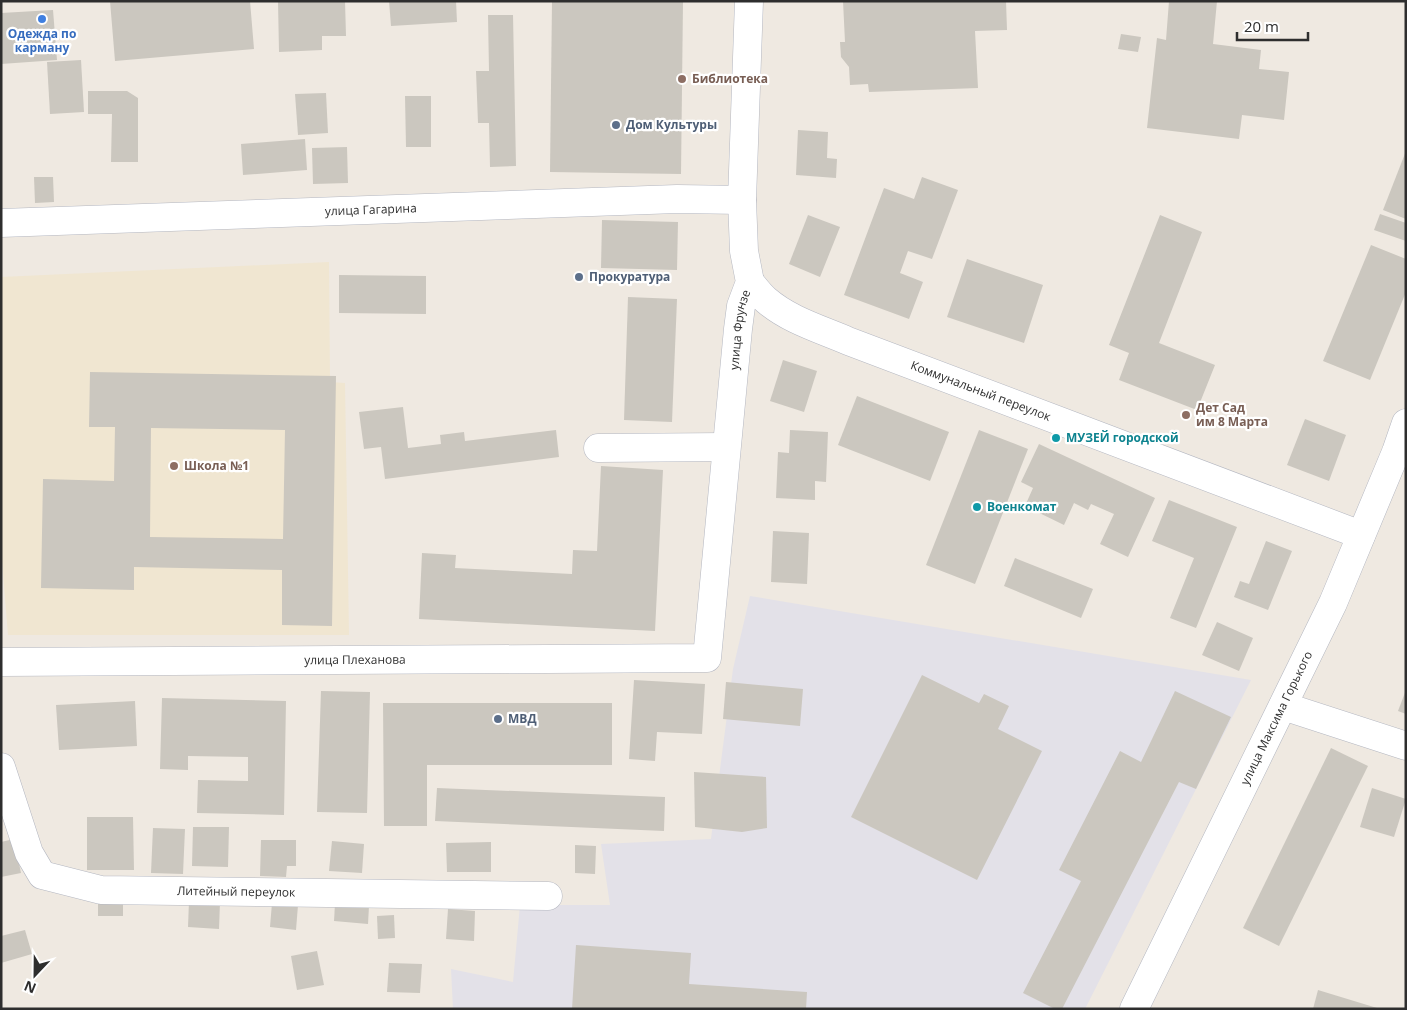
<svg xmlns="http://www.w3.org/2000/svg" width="1407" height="1010" font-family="'Open Sans',sans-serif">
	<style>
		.industrial { fill: #e3e1e8 }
		.education { fill: #f0e6d1 }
		.building { fill: #cbc7bf; fill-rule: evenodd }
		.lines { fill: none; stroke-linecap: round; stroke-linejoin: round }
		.minor-casing { stroke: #b4b7c1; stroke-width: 29 }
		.minor { stroke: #fff; stroke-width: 28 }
		.shop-dot { fill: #3f7fe0; stroke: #fff; stroke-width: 2 }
		.education-dot { fill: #8d6e63; stroke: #fff; stroke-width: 2 }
		.service-dot { fill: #5c6f8a; stroke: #fff; stroke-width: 2 }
		.culture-dot { fill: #0f9aa8; stroke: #fff; stroke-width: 2 }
		.labels { text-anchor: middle; stroke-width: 4.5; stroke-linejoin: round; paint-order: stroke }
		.shop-label { font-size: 12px; font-weight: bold; fill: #366cbe; stroke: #fff }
		.education-label { font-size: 12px; font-weight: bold; fill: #785e54; stroke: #fff; text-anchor: start }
		.service-label { font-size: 12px; font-weight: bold; fill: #4e5e75; stroke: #fff; text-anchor: start }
		.street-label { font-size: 12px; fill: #2e2e2e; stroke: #fff }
		.culture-label { font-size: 12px; font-weight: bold; fill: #0d838f; stroke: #fff; text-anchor: start }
	</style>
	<rect width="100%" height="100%" fill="#efe9e1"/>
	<path class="industrial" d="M 750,596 L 1251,680 L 1085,1009 L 453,1009 L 451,969 L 513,982 L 520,905 L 610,905 L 601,844 L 711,839 L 733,669 Z"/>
	<path class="education" d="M 329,262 L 330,382 L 345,383 L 349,635 L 8,635 L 1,549 L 1,277 Z"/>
	<g class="building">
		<path d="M 110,1 L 250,1 L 254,49 L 115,61 Z"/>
		<path d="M 278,1 L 345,1 L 346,36 L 322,36 L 322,50 L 279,52 Z"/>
		<path d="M 389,1 L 456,1 L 457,22 L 391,26 Z"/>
		<path d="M 552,1 L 683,1 L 681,174 L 550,172 Z"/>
		<path d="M 843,1 L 1006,1 L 1007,30 L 975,31 L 978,88 L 869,92 L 868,84 L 850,85 L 849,67 L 841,57 L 840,42 L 845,42 Z"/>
		<path d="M 1169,1 L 1217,1 L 1213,44 L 1261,50 L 1259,69 L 1289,72 L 1284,120 L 1242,115 L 1239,139 L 1147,128 L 1157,38 L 1166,40 Z"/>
		<path d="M 53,10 L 57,60 L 1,64 L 1,13 Z"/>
		<path d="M 488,15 L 513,15 L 516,166 L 490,167 L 489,123 L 478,123 L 476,71 L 489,71 Z"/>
		<path d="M 1121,34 L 1141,37 L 1138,52 L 1118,49 Z"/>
		<path d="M 81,60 L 84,112 L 50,114 L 47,62 Z"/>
		<path d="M 88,91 L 127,91 L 138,98 L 138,162 L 111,162 L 112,114 L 88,114 Z"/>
		<path d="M 326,93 L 328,133 L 298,135 L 295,94 Z"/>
		<path d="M 405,96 L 431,96 L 431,147 L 406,147 Z"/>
		<path d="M 798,130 L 828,132 L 827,158 L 837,159 L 836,178 L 796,175 Z"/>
		<path d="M 305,139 L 307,170 L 243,175 L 241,144 Z"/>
		<path d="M 347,147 L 348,183 L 313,184 L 312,148 Z"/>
		<path d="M 1406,151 L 1406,219 L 1383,210 Z"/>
		<path d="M 34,177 L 53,177 L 54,202 L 35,203 Z"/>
		<path d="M 922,177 L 958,190 L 932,259 L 908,251 L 900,273 L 923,282 L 909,319 L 844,295 L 884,188 L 914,199 Z"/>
		<path d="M 1380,214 L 1406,223 L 1406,241 L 1374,230 Z"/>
		<path d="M 808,215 L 840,227 L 820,277 L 789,264 Z"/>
		<path d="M 1160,215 L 1202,232 L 1159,343 L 1215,365 L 1197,410 L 1119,380 L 1129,353 L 1109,345 Z"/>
		<path d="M 602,220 L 678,222 L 677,270 L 601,268 Z"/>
		<path d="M 1371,245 L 1406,259 L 1406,292 L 1370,380 L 1323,361 Z"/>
		<path d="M 967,259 L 1043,285 L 1024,343 L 947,317 Z"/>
		<path d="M 339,275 L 426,276 L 426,314 L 339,313 Z"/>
		<path d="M 628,297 L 677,299 L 672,422 L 624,420 Z"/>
		<path d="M 783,360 L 817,371 L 804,412 L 770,401 Z"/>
		<path d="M 90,372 L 336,376 L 332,626 L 282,625 L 282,570 L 134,567 L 134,590 L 41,588 L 43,479 L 114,481 L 115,427 L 89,427 ZM 151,428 L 285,430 L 283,539 L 150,537 Z"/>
		<path d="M 857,396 L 949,432 L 930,481 L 838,445 Z"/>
		<path d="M 403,407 L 408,448 L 441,444 L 440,435 L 464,432 L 465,441 L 556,430 L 559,457 L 385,479 L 381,447 L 364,449 L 359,412 Z"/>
		<path d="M 1305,419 L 1346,435 L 1329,481 L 1287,465 Z"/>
		<path d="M 790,430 L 828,432 L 826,482 L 815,481 L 815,500 L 776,498 L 778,452 L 789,453 Z"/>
		<path d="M 979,430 L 1028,449 L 975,584 L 926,565 Z"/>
		<path d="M 1039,444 L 1155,498 L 1128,557 L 1100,544 L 1114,514 L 1091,504 L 1088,510 L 1074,503 L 1064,525 L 1025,506 L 1033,488 L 1021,482 Z"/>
		<path d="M 601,466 L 663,470 L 655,631 L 419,619 L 422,553 L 456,555 L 455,568 L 572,574 L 573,550 L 597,551 Z"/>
		<path d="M 1169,500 L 1237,527 L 1196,628 L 1170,618 L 1194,558 L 1152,541 Z"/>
		<path d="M 773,531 L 809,533 L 807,584 L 771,582 Z"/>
		<path d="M 1266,541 L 1292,551 L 1268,610 L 1234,597 L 1240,581 L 1249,584 Z"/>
		<path d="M 1015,558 L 1093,589 L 1081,618 L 1004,586 Z"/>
		<path d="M 1217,622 L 1253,638 L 1239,671 L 1202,655 Z"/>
		<path d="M 922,675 L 979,703 L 984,694 L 1009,706 L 998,729 L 1042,751 L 977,880 L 851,817 Z"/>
		<path d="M 634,680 L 705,684 L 702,734 L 657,732 L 655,761 L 629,759 Z"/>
		<path d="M 726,682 L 803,689 L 800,726 L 723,719 Z"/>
		<path d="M 1406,690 L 1406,714 L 1398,711 Z"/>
		<path d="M 321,691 L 370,692 L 367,813 L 317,812 Z"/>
		<path d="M 1175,691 L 1231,717 L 1196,789 L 1179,782 L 1062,1009 L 1055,1009 L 1023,993 L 1081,881 L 1059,870 L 1120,751 L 1141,762 Z"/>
		<path d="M 162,698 L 286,701 L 284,815 L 197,813 L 198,780 L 248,781 L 248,757 L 188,756 L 188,770 L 160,769 Z"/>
		<path d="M 135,701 L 137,746 L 59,750 L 56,705 Z"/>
		<path d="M 383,703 L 612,703 L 612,765 L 427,765 L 427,826 L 384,826 Z"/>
		<path d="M 1331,748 L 1368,766 L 1279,946 L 1243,928 Z"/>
		<path d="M 694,772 L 766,777 L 767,828 L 742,832 L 695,827 Z"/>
		<path d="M 437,788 L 665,797 L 664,831 L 435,821 Z"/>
		<path d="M 1372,788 L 1406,799 L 1394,837 L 1360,827 Z"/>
		<path d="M 87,817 L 133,817 L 134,870 L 87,870 Z"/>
		<path d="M 193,827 L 229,827 L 228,867 L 192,866 Z"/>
		<path d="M 153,828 L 185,829 L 183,874 L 151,873 Z"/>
		<path d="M 14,839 L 21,873 L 1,877 L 1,842 Z"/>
		<path d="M 261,840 L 296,840 L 296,866 L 287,866 L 286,877 L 260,876 Z"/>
		<path d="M 332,841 L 364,844 L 362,873 L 329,871 Z"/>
		<path d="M 491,842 L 491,872 L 447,872 L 446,843 Z"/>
		<path d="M 575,845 L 596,846 L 595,874 L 575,873 Z"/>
		<path d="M 123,899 L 123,916 L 98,916 L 98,900 Z"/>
		<path d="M 189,901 L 220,902 L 219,929 L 188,927 Z"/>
		<path d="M 272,903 L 298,905 L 296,930 L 270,927 Z"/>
		<path d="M 335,904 L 369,906 L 368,924 L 334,921 Z"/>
		<path d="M 448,909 L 475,911 L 474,941 L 446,939 Z"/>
		<path d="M 394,915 L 395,938 L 378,939 L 377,916 Z"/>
		<path d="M 25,930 L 32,954 L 1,963 L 1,936 Z"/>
		<path d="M 576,945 L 691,953 L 689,984 L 807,992 L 806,1009 L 572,1009 Z"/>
		<path d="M 317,951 L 324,985 L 297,990 L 291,956 Z"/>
		<path d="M 389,963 L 422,964 L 420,993 L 387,992 Z"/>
		<path d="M 1318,990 L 1377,1008 L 1377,1009 L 1313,1009 Z"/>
	</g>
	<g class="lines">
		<g class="minor-casing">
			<g id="minor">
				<path id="s1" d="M 1,223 L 677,199 L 742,200"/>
				<path id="s2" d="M 750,282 C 755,288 760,295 766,300 C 789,320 820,329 848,341 L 1361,535"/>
				<path d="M 598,448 L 726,447"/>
				<path id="s3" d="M 1,662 L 707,658 L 738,329 L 741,306 L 750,282 L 744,251 L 742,200 L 749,1"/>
				<path d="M 1283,706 L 1406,746"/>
				<path id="s4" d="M 1,767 L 29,853 L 42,875 L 101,890 L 548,896"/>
				<path id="s5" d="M 1134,1009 L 1333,603 L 1396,452 L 1406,423"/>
			</g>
		</g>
		<use href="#minor" class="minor"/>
	</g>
	<circle class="shop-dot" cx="42" cy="19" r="5"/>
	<g class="education-dot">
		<circle cx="682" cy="79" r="5"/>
		<circle cx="1186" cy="415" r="5"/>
		<circle cx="174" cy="466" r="5"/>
	</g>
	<g class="service-dot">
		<circle cx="616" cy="125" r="5"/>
		<circle cx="579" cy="277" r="5"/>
		<circle cx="498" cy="719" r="5"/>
	</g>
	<g class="culture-dot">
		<circle cx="1056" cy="438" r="5"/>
		<circle cx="977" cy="507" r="5"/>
	</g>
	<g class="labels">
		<g class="shop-label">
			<text x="42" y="38">Одежда по<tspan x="42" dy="14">карману</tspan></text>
		</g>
		<g class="education-label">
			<text x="692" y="83">Библиотека</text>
			<text x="1196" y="412">Дет Сад<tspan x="1196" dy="14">им 8 Марта</tspan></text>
			<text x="184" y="470">Школа №1</text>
		</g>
		<g class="service-label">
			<text x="626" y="129">Дом Культуры</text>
			<text x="589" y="281">Прокуратура</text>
			<text x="508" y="723">МВД</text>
		</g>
		<g class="street-label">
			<text dy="4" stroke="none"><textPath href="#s1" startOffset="370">улица Гагарина</textPath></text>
			<text dy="4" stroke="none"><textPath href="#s3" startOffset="1036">улица Фрунзе</textPath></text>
			<text dy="4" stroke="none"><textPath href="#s2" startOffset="258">Коммунальный переулок</textPath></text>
			<text dy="4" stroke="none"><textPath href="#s3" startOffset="354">улица Плеханова</textPath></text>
			<text dy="4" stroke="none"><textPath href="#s5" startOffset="324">улица Максима Горького</textPath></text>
			<text dy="4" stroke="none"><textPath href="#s4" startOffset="312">Литейный переулок</textPath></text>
		</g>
		<g class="culture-label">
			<text x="1066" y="442">МУЗЕЙ городской</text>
			<text x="987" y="511">Военкомат</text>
		</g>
	</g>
	<rect width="1407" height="1010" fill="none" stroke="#2e2e2e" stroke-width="5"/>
	<g transform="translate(35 975) rotate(202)" stroke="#ffffff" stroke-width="4" paint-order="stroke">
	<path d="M0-4L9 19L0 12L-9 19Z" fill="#2e2e2e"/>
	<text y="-8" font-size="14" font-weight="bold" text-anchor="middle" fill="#2e2e2e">N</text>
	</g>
	<path d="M1237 32v8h71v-8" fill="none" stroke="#2e2e2e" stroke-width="2.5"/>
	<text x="1244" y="32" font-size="15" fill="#2e2e2e" stroke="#ffffff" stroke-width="4" paint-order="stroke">20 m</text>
</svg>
